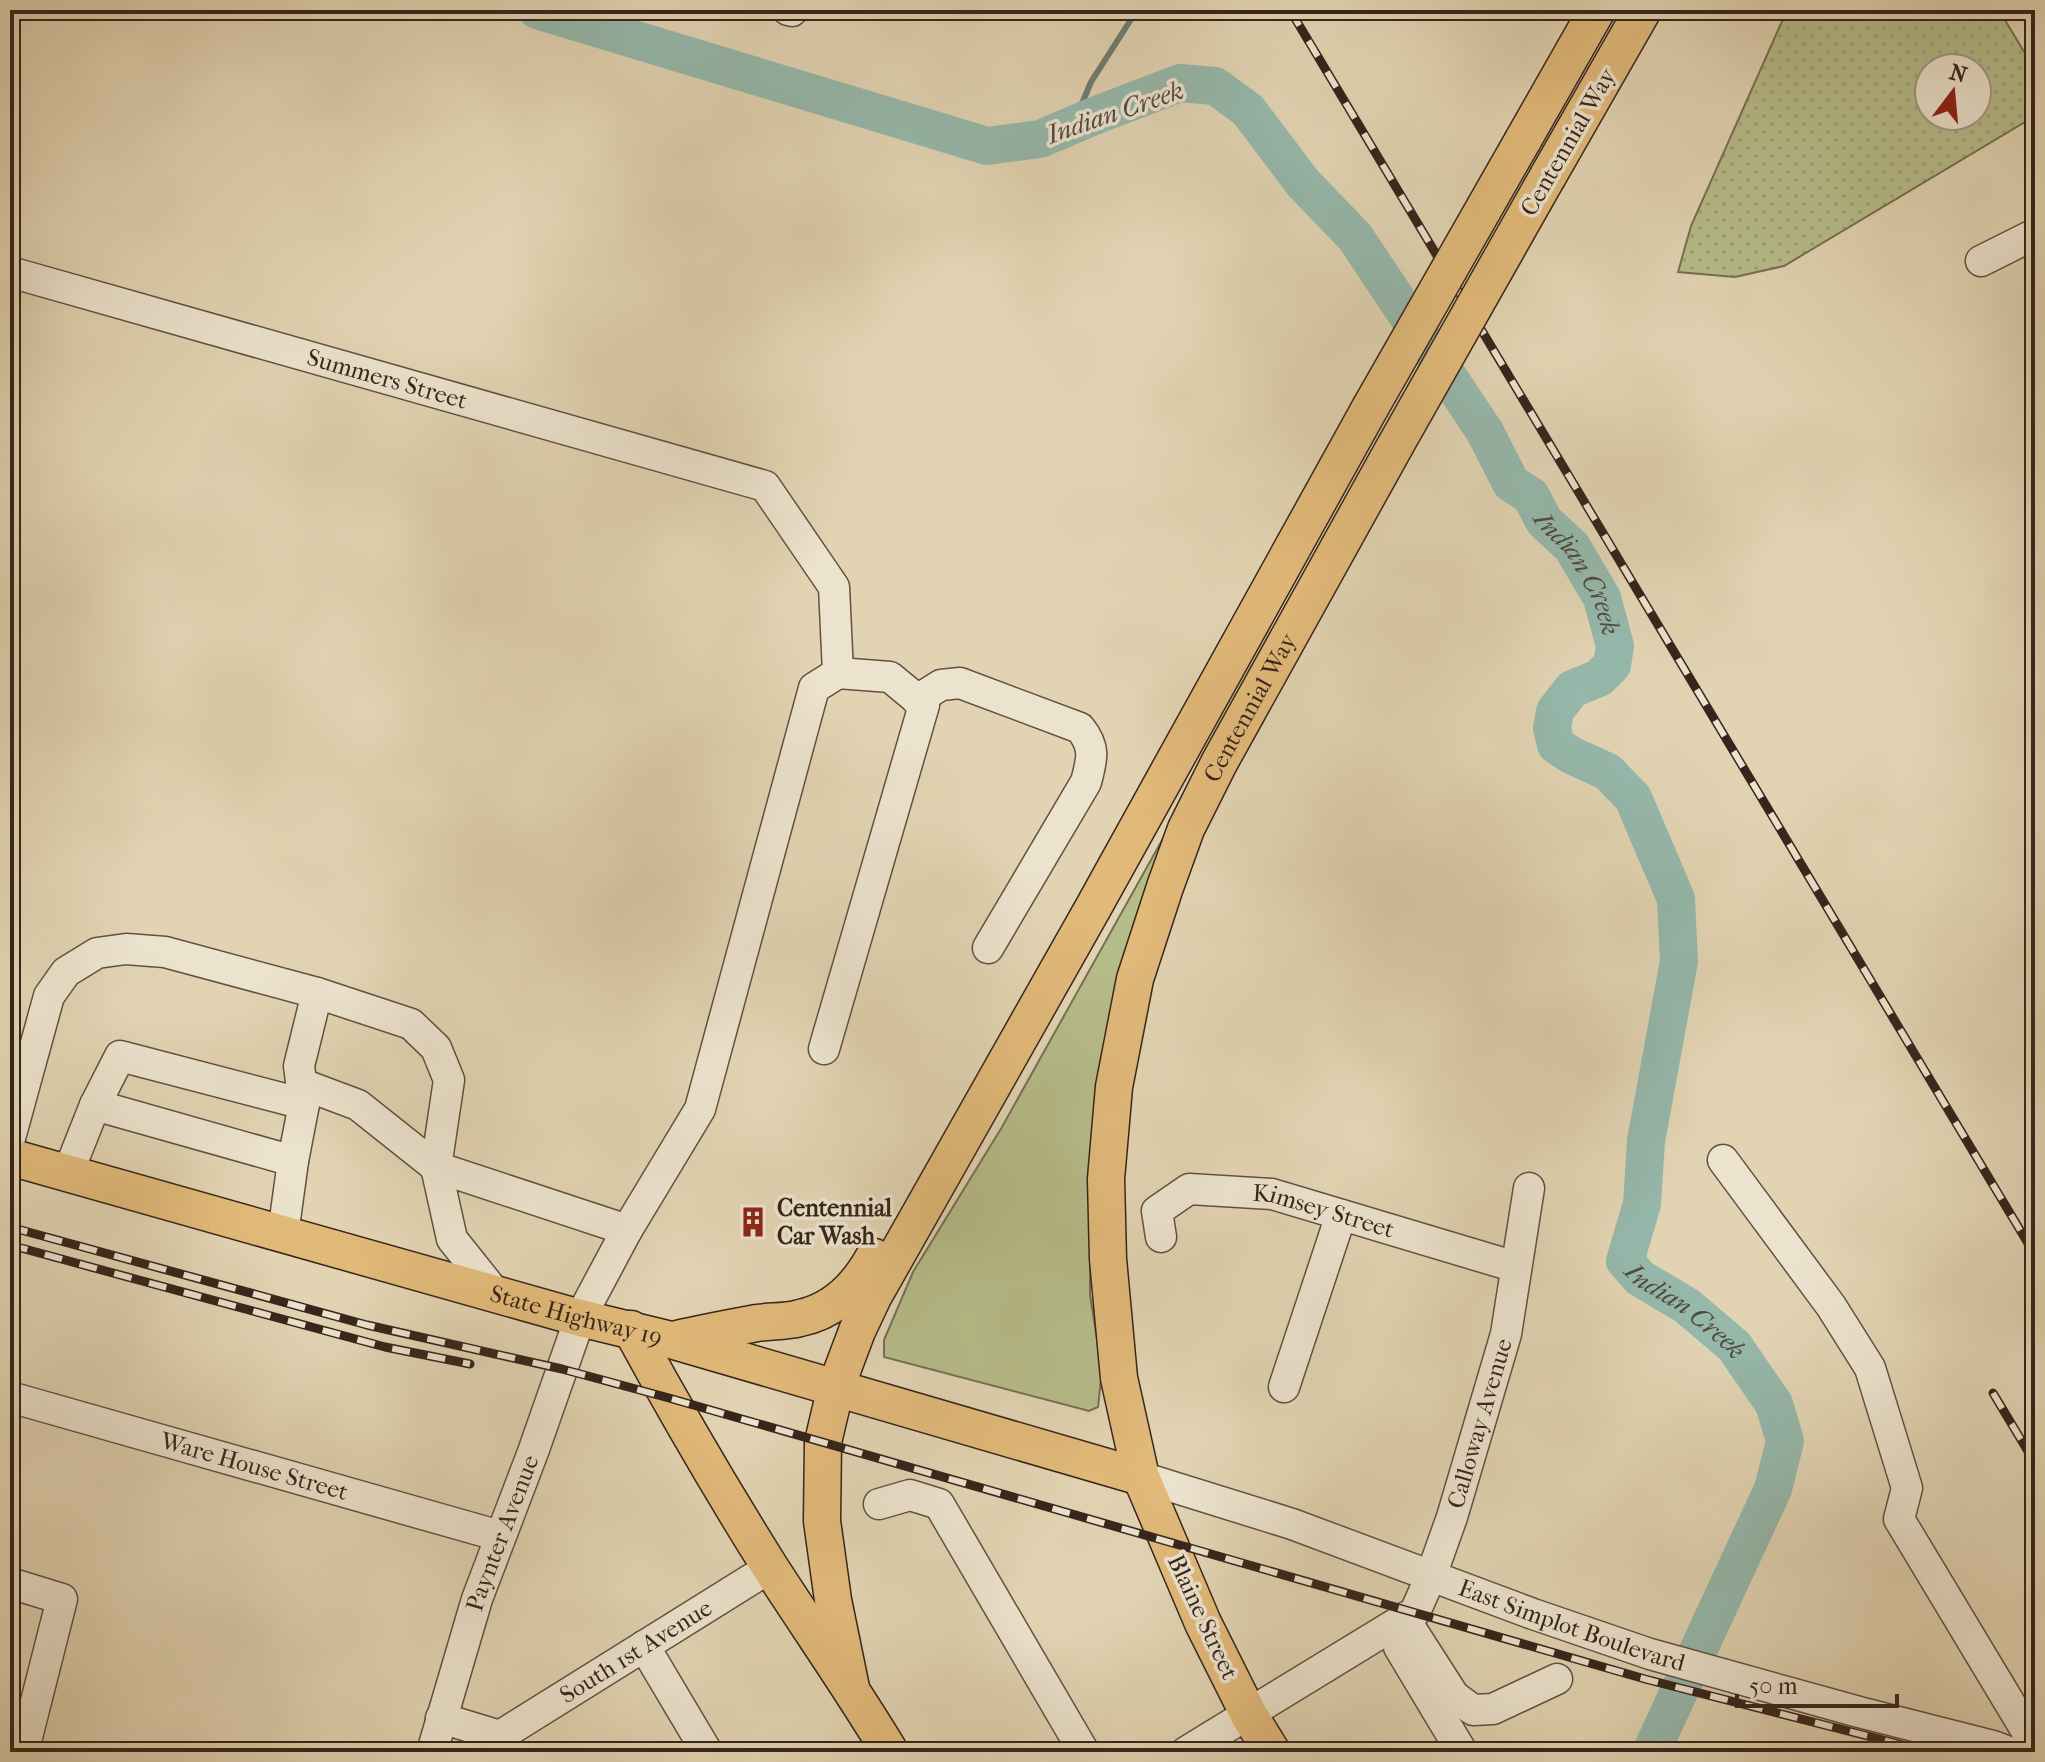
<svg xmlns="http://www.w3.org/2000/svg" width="2045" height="1762" font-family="'IM FELL French Canon',serif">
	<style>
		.green { fill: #b6bc8a; stroke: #767053; stroke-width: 2 }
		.garden { fill: url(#garden-dots); stroke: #767053; stroke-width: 2; fill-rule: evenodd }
		.water { fill: url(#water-waves); stroke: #6f7d72; stroke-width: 2 }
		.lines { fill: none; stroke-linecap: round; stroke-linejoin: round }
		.shore { stroke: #666e64; stroke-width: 2 }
		.stream { stroke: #6f7d72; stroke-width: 6 }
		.river { stroke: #95b8ab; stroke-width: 38 }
		.minor-casing { stroke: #615142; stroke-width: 33 }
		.major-casing { stroke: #36251c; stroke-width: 39 }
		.minor { stroke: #ece3ce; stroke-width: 30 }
		.major { stroke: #e1ba7a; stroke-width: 36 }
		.rail-casing { stroke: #36251c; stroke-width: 9 }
		.rail { stroke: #ece3ce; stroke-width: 6; stroke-dasharray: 18; stroke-linecap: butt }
		.major-bridge-casing { stroke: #36251c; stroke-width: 39; stroke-linecap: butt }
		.major-bridge { stroke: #e1ba7a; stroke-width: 36 }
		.labels { text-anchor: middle; stroke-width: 7; stroke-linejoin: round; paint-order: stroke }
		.street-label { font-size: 24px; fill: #36251c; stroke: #ece3ce }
		.poi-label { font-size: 24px; font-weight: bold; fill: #36251c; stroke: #ece3ce; text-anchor: start }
		.water-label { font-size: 26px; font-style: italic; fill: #4e4a40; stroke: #ece3ce }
	</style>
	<defs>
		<pattern id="garden-dots" width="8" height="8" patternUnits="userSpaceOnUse" patternTransform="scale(2)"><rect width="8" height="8" fill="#b6bc8a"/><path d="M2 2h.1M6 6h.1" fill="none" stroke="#9da176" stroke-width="1.8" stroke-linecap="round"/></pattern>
		<pattern id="water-waves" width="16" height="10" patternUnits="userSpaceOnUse" patternTransform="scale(2)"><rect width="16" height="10" fill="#95b8ab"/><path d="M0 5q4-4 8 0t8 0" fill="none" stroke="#7a958a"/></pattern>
	</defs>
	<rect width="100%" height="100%" fill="#e2d4b3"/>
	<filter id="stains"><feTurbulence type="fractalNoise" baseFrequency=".0025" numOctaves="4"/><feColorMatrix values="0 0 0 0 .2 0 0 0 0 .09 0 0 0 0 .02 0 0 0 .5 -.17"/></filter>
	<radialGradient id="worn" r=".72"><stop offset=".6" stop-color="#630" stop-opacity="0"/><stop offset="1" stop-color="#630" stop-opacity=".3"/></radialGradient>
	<path class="green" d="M 1166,833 L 1090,1212 L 1090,1295 L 1102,1370 L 1098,1407 L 1089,1411 L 884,1357 L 884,1340 L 913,1272 L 1002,1127 Z"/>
	<path class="garden" d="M 1787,10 L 1999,10 L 2035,70 L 2035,116 L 1784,266 L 1735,277 L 1678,272 L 1691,226 ZM 1929,68 L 1977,68 L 1977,116 L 1929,116 Z"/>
	<path class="water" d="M 1660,1695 L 1684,1705 L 1671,1752 L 1632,1752 Z"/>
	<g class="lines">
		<path class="shore" d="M 1641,1752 L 1662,1709 L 1666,1707 L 1672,1709 L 1674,1712 L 1664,1752"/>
		<path class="stream" d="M 1073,125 L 1091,82 L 1137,10"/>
		<path class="river" id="s1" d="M 537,10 L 987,146 L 1040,139 L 1094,116 L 1180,83 L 1215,86 L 1248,110 L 1303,183 L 1355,237 L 1485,432 L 1511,483 L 1531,496 L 1544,521 L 1572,547 L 1602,598 L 1615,646 L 1612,665 L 1599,678 L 1572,689 L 1555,711 L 1552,728 L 1556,745 L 1571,755 L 1608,772 L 1633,798 L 1676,899 L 1679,961 L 1646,1141 L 1642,1204 L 1625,1261 L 1640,1278 L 1687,1306 L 1734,1346 L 1774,1404 L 1785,1441 L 1773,1489 L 1651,1752"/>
		<g class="minor-casing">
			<g id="minor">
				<path d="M 788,10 L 792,11"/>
				<path d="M 1981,261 L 2035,234"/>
				<path id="s2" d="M 10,272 L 765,486 L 834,587 L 838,673"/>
				<path d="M 917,700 L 941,685 L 960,683 L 1080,728 C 1096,748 1092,759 1086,782 L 988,948"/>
				<path d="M 317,993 L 411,1024 L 436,1048 L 449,1080 L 436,1167 L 452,1239 L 495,1293"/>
				<path d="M 302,1084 L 358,1105 L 436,1167 L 627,1230"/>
				<path d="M 95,1105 L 120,1056 L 304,1104 L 293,1161"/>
				<path d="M 10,1138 L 49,996 L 66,972 L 97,953 L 126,949 L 165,952 L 317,993 L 299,1066 L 304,1104"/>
				<path d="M 1723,1160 L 1831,1306 L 1870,1368 L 1907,1488 L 1899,1519 L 2035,1745"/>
				<path d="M 68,1173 L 95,1105 L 293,1161 L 283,1234"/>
				<path id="s3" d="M 1161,1237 L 1157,1211 L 1189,1189 L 1272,1194 L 1516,1267"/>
				<path d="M 1284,1387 L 1341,1215"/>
				<path id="s4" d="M 10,1397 L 500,1536"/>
				<path id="s5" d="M 1141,1477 L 1292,1524 L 1533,1614 L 1650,1654 L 1859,1712 L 1993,1746 L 2009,1752"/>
				<path d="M 879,1504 L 910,1495 L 939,1504 L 1084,1752"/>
				<path d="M 10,1583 L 62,1599 L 25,1745"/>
				<path d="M 1404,1618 L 1454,1696 L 1473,1710 L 1493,1709 L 1557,1679"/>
				<path d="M 644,1646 L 707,1752"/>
				<path d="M 1399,1647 L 1462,1752"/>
				<path d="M 441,1718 L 500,1736 L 509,1752"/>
				<path id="s6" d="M 500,1736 L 771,1567"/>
				<path id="s7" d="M 432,1752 L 477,1599 L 533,1452 L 580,1318 L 627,1230 L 700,1109 L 814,688 L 838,673 L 890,677 L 924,705 L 824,1049"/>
				<path id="s8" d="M 1186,1752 L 1415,1612 L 1431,1576 L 1452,1517 L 1506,1334 L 1529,1188"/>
			</g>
		</g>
		<g class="major-casing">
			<g id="major">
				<path d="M 1523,140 L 1597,10"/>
				<path d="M 1548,176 L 1643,10"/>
				<path id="s9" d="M 10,1157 L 580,1318 L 671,1340 L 1141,1477"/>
				<path d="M 631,1329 C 675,1410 721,1489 770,1567 C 810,1629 852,1689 890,1752"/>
				<path d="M 677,1339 C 704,1333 730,1328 757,1323 C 771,1321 786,1322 800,1318 C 834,1311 858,1286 874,1257"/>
				<path d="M 851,1688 L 833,1600 L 822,1521 L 823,1442 L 836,1387 L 857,1331 L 873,1297 L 1093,908 L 1370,408"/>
				<path id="s10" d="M 1272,1752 L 1249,1715 L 1203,1623 L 1141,1477 L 1119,1378 L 1108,1259 L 1106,1179 L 1114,1087 L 1135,979 L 1165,887 L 1186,829 L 1219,763 L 1395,446"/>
			</g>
		</g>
		<use href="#minor" class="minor"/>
		<use href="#major" class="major"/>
		<g class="rail-casing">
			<g id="rail">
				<path d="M 1290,10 L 2035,1255"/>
				<path d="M 10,1227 L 367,1325 L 562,1369 L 669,1398 L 1645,1679 L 1930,1752"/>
				<path d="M 10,1245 L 385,1347 L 470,1364"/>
				<path d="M 1993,1393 L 2035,1463"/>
			</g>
		</g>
		<use href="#rail" class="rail"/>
		<g class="major-bridge-casing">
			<g id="major-bridge">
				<path d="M 1370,408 L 1523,140"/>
				<path d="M 1395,446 L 1548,176"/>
			</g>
		</g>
		<use href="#major-bridge" class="major-bridge"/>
	</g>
	<defs>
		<g id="building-bare" transform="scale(2.4)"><path d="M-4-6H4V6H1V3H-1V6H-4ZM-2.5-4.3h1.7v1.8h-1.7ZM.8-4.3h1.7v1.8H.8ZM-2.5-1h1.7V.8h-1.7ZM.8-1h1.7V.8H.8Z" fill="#8f2418" stroke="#ece3ce" stroke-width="2.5" paint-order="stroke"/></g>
	</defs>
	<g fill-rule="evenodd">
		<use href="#building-bare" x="753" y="1222"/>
	</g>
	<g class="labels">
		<g class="street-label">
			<text transform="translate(1568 142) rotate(-60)" y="8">Centennial Way</text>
			<text dy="8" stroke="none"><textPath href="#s2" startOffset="392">Summers Street</textPath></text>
			<text dy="8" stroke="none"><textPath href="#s10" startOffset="1104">Centennial Way</textPath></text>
			<text dy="8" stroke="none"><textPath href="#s3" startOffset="202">Kimsey Street</textPath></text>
			<text dy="8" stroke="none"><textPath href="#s9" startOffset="588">State Highway 19</textPath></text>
			<text dy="8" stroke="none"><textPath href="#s8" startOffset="468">Calloway Avenue</textPath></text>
			<text dy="8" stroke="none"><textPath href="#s4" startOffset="254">Ware House Street</textPath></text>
			<text dy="8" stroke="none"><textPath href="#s7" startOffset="230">Paynter Avenue</textPath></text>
			<text transform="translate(1203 1617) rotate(65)" y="8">Blaine Street</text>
			<text dy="8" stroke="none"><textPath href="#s5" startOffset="456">East Simplot Boulevard</textPath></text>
			<text dy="8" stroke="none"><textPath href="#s6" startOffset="160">South 1st Avenue</textPath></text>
		</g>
		<g class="poi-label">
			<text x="777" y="1216">Centennial<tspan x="777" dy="28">Car Wash</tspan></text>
		</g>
		<g class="water-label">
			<text transform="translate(1115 112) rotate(-19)" y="9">Indian Creek</text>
			<text dy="9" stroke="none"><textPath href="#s1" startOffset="1324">Indian Creek</textPath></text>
			<text dy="9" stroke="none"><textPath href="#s1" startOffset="2188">Indian Creek</textPath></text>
		</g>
	</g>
	<rect width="2045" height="1762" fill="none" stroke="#e2d4b3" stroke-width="40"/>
	<rect x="12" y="12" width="2021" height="1738" fill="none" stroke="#36251c" stroke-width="4"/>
	<rect x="20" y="20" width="2005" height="1722" fill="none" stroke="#36251c" stroke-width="2"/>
	<g transform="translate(1953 92) rotate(16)"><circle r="38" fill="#ece3ce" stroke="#a39787" stroke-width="2"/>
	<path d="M0-6L14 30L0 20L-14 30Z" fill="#8f2418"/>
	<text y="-12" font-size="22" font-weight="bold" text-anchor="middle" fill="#36251c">N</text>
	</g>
	<path d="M1737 1694v12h160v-12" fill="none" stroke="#36251c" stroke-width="4"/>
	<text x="1749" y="1694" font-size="24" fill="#36251c" stroke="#ece3ce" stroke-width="6" paint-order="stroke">50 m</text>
	<rect width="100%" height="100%" filter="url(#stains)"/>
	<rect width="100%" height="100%" fill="url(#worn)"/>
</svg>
